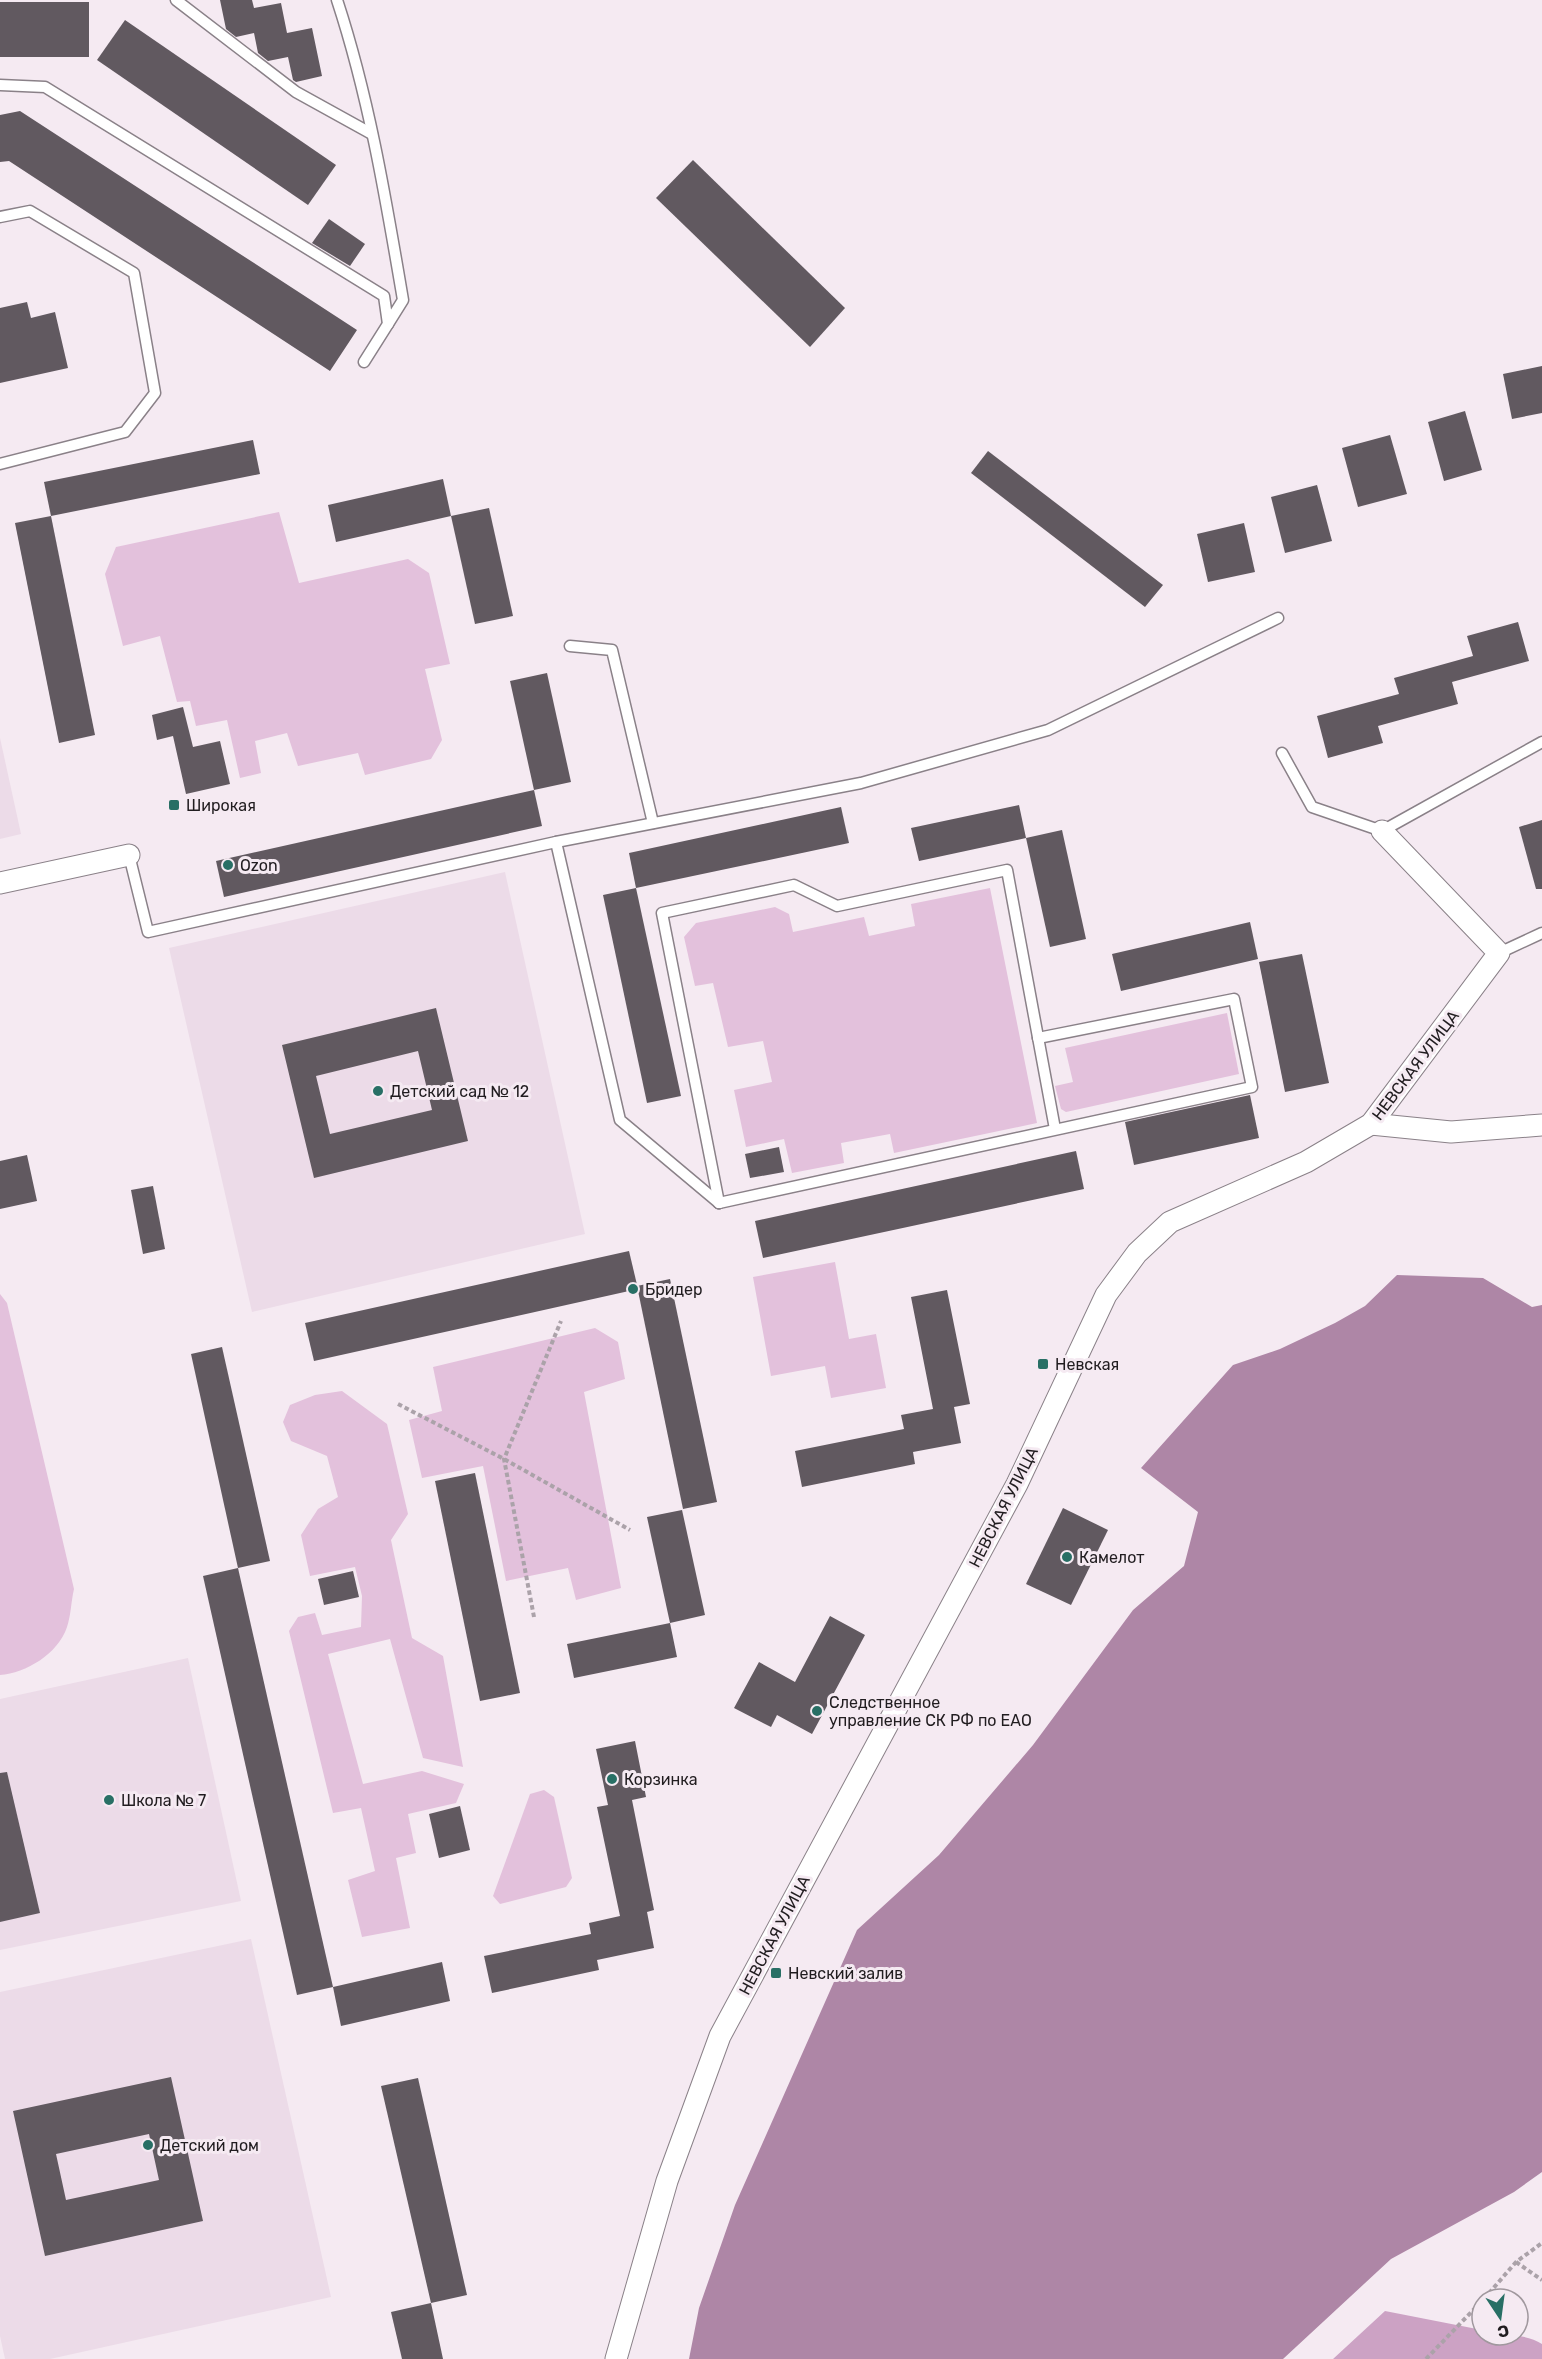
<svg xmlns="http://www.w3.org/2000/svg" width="1542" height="2359" font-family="Rubik,sans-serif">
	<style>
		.built { fill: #ecdbe8 }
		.green { fill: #e3c1dc }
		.forest { fill: #cca2c4 }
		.water { fill: #ae86a6 }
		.building { fill: #615960; fill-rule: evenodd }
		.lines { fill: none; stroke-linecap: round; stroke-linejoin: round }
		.service-casing { stroke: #8a8188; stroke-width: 13 }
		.minor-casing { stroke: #8a8188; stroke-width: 23 }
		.path { stroke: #aba2a9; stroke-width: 4; stroke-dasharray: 4.5 3; stroke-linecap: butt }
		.service { stroke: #fff; stroke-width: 10 }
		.minor { stroke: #fff; stroke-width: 21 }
		.poi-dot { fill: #286f65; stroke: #f5eaf2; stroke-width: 2 }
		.labels { text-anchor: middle; stroke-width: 6; stroke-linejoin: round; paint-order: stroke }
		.poi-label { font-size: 16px; fill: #211d20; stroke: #f5eaf2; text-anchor: start }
		.street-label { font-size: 16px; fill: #211d20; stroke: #f5eaf2 }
	</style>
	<rect width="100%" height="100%" fill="#f5eaf2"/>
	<g class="built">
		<path d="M 0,738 L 21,834 L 0,839 Z"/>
		<path d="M 505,872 L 585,1234 L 252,1312 L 169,948 Z"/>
		<path d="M 188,1658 L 241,1901 L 0,1950 L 0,1699 Z"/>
		<path d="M 251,1939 L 331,2297 L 50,2359 L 5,2359 L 0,2336 L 0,1992 Z"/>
	</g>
	<g class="green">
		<path d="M 279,512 L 299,583 L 408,559 L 429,573 L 450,664 L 425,669 L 442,740 L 431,759 L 365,775 L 358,753 L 298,766 L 287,733 L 255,741 L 261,773 L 240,778 L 227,720 L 196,726 L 190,701 L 177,702 L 160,636 L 123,646 L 105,574 L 116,547 Z"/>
		<path d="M 990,888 L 1037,1123 L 894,1153 L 890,1134 L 841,1143 L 844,1163 L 792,1173 L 784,1139 L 746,1147 L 734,1090 L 772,1082 L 763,1041 L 728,1047 L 713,983 L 695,986 L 684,937 L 696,923 L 775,907 L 789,914 L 793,932 L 864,917 L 869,936 L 915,926 L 911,904 Z"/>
		<path d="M 1227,1013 L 1239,1074 L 1066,1112 L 1061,1109 L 1055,1086 L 1073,1082 L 1065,1048 Z"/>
		<path d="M 835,1262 L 849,1339 L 876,1334 L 886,1388 L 831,1398 L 825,1366 L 771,1376 L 753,1277 Z"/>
		<path d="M 0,1294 L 7,1303 L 74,1589 C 71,1602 71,1615 67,1627 C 58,1654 26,1673 0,1675 Z"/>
		<path d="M 595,1328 L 618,1342 L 625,1379 L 584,1392 L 621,1588 L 576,1600 L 568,1568 L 506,1581 L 483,1466 L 422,1478 L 409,1420 L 442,1411 L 433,1367 Z"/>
		<path d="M 342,1391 L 387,1424 L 408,1514 L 391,1540 L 412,1638 L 443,1656 L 463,1767 L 423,1758 L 390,1639 L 328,1654 L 363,1784 L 422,1771 L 464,1784 L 456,1803 L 408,1814 L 416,1853 L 396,1858 L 410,1928 L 362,1937 L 348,1880 L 375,1871 L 361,1808 L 333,1813 L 289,1631 L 298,1617 L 315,1613 L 322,1635 L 361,1627 L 362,1596 L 355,1567 L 310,1576 L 301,1535 L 318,1509 L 338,1497 L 327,1456 L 291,1441 L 283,1422 L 290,1405 L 315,1395 Z"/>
		<path d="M 544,1790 L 554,1797 L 572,1878 L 566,1887 L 500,1904 L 493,1896 L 530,1794 Z"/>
	</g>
	<path class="forest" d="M 1385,2311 L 1482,2330 L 1482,2335 C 1500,2335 1526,2333 1542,2344 L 1542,2359 L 1333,2359 Z"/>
	<path class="water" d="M 1397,1275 L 1483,1278 L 1532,1307 L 1542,1305 L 1542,2172 L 1514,2192 L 1391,2259 L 1283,2359 L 689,2359 L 699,2308 L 735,2205 L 857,1930 L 939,1855 L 1033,1745 L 1133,1610 L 1184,1566 L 1198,1512 L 1141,1468 L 1233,1365 L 1280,1349 L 1335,1323 L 1365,1306 Z"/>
	<g class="building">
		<path d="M 220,0 L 252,0 L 254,8 L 281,3 L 287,33 L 312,28 L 322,76 L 296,82 L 293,80 L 288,57 L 268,61 L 258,53 L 254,33 L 236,37 L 226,29 Z"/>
		<rect x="0" y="2" width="89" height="55"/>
		<path d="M 125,20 L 336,165 L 308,205 L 97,60 Z"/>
		<path d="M 20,111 L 357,330 L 330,371 L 9,161 L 0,162 L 0,115 Z"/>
		<path d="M 693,160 L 845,308 L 810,347 L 656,198 Z"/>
		<path d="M 329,219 L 365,244 L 350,266 L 312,243 Z"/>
		<path d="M 27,302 L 31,318 L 55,312 L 68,368 L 0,383 L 0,308 Z"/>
		<path d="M 1542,366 L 1542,413 L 1512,419 L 1503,374 Z"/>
		<path d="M 1465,411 L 1482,470 L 1444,481 L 1428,422 Z"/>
		<path d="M 1390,435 L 1407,494 L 1358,507 L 1342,448 Z"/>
		<path d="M 253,440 L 260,474 L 51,516 L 44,482 Z"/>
		<path d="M 988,451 L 1163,585 L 1145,607 L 971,473 Z"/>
		<path d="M 443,479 L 451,516 L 336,542 L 328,505 Z"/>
		<path d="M 1317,485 L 1332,541 L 1285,553 L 1271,497 Z"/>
		<path d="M 489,508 L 513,616 L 475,624 L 451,516 Z"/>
		<path d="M 51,516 L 95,735 L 59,743 L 15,523 Z"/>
		<path d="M 1244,523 L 1255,572 L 1208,582 L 1197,534 Z"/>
		<path d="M 1518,622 L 1529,661 L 1452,682 L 1458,704 L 1378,726 L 1383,743 L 1328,758 L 1317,716 L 1399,694 L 1394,678 L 1473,656 L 1467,636 Z"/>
		<path d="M 547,673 L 571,782 L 534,790 L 510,681 Z"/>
		<path d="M 183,707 L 193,747 L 220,741 L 230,784 L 186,794 L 173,736 L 157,740 L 152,715 Z"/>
		<path d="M 534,790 L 542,826 L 224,897 L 216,861 Z"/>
		<path d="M 1019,805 L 1026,838 L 919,861 L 911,828 Z"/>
		<path d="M 841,807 L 849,843 L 636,888 L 629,853 Z"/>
		<path d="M 1542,820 L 1542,889 L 1536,889 L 1519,827 Z"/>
		<path d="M 1062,830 L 1086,939 L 1050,947 L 1026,838 Z"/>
		<path d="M 636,888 L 681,1096 L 647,1103 L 603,895 Z"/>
		<path d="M 1250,922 L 1258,959 L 1121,991 L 1112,954 Z"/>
		<path d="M 1302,954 L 1329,1083 L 1285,1092 L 1259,962 Z"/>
		<path d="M 436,1008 L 468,1141 L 314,1178 L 282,1045 ZM 418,1051 L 432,1110 L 330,1134 L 316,1076 Z"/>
		<path d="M 1250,1095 L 1259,1138 L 1134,1165 L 1125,1122 Z"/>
		<path d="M 779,1147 L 784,1172 L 750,1178 L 745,1154 Z"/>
		<path d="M 1076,1151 L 1084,1189 L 763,1258 L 755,1221 Z"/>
		<path d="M 27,1155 L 37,1201 L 0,1209 L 0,1161 Z"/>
		<path d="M 153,1186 L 165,1249 L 143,1254 L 131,1190 Z"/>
		<path d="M 629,1251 L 638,1289 L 314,1361 L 305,1323 Z"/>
		<path d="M 670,1279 L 717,1502 L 683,1509 L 637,1286 Z"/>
		<path d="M 947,1290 L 970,1404 L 954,1407 L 961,1443 L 913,1452 L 915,1464 L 802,1487 L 795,1451 L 904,1429 L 901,1415 L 933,1409 L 911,1297 Z"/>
		<path d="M 222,1347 L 270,1561 L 238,1568 L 191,1354 Z"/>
		<path d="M 475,1473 L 520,1693 L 480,1701 L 435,1481 Z"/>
		<path d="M 1063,1508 L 1108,1530 L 1071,1605 L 1026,1584 Z"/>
		<path d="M 682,1510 L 705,1615 L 670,1623 L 647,1517 Z"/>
		<path d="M 238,1568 L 333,1987 L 297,1995 L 203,1576 Z"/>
		<path d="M 353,1571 L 359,1597 L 324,1605 L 318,1579 Z"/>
		<path d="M 830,1616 L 865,1635 L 812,1734 L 777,1715 L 771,1727 L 734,1708 L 759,1662 L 795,1682 Z"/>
		<path d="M 670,1623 L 677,1657 L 574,1678 L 567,1644 Z"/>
		<path d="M 635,1741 L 646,1797 L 632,1800 L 654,1910 L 647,1912 L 654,1948 L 597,1960 L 599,1970 L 492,1993 L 484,1956 L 591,1934 L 589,1923 L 620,1916 L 597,1807 L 608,1805 L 596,1749 Z"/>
		<path d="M 7,1772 L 40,1913 L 0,1922 L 0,1773 Z"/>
		<path d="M 460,1806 L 470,1850 L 439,1858 L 429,1814 Z"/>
		<path d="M 442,1962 L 450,2001 L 341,2026 L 333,1987 Z"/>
		<path d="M 171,2077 L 203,2221 L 45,2256 L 13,2111 ZM 149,2134 L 159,2180 L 66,2200 L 56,2154 Z"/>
		<path d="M 418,2078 L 467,2295 L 431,2303 L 381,2086 Z"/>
		<path d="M 431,2303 L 443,2359 L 402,2359 L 391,2312 Z"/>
	</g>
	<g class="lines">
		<g class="service-casing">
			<g id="service">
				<path d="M 176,0 L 296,92 L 372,134"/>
				<path d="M 337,0 C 369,97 386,200 403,300 L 388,324"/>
				<path d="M 0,85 L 45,87 L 384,296 L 388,324 L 364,362"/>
				<path d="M 0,217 L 30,211 L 134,273 L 155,393 L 125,432 L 0,464"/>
				<path d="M 570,646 L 612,650 L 653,823"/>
				<path d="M 1282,753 L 1312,807 L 1382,831 L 1542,742"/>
				<path d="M 556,842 L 620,1120 L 719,1203"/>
				<path d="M 129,855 L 148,932 L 556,842 L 861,783 L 1048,730 L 1278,618"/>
				<path d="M 1499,953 L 1542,933"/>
				<path d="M 719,1203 L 662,913 L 794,885 L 837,906 L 1007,870 L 1055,1129"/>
				<path d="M 719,1203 L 1252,1087 L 1234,999 L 1038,1038"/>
			</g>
		</g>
		<g class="minor-casing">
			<g id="minor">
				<path d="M 0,883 L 129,855"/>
				<path d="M 1371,1124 L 1451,1132 L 1542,1125"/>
				<path d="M 616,2359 L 667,2181 L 720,2036 L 1017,1484 L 1106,1295 L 1137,1253 L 1170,1222 L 1306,1162 L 1371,1124 L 1499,953 L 1382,831"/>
			</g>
		</g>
		<g class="path">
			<path d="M 398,1404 L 504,1459 L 630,1530"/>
			<path d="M 534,1617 L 504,1459 L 561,1321"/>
			<path d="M 1516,2262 L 1542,2280"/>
			<path d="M 1484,2299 L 1516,2262 L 1542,2243"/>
			<path d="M 1426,2359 L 1482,2301"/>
		</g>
		<use href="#service" class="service"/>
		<use href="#minor" class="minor"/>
	</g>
	<g class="poi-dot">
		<rect x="168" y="799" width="12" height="12" rx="3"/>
		<circle cx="228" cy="865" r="6"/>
		<circle cx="378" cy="1091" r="6"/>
		<circle cx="633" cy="1289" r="6"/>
		<rect x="1037" y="1358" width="12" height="12" rx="3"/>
		<circle cx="1067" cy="1557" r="6"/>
		<circle cx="817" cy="1711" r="6"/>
		<circle cx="612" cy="1779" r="6"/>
		<circle cx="109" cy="1800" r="6"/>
		<rect x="770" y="1967" width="12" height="12" rx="3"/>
		<circle cx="148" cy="2145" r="6"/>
	</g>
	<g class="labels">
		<g class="poi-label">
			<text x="186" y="811">Широкая</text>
			<text x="240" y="871">Ozon</text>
			<text x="390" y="1097">Детский сад № 12</text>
			<text x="645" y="1295">Бридер</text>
			<text x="1055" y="1370">Невская</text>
			<text x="1079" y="1563">Камелот</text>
			<text x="829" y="1708">Следственное<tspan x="829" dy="18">управление СК РФ по ЕАО</tspan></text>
			<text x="624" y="1785">Корзинка</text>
			<text x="121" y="1806">Школа № 7</text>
			<text x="788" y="1979">Невский залив</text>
			<text x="160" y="2151">Детский дом</text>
		</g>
		<g class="street-label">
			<text transform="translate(1415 1065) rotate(-53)" y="6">НЕВСКАЯ УЛИЦА</text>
			<text transform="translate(1003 1507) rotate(-63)" y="6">НЕВСКАЯ УЛИЦА</text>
			<text transform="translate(774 1935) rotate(-62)" y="6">НЕВСКАЯ УЛИЦА</text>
		</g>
	</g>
	<g transform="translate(1500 2317) rotate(167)"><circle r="28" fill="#f5eaf2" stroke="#a0989e" stroke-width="1.5"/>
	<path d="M0-4.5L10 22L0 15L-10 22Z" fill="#286f65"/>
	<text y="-9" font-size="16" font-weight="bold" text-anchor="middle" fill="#211d20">С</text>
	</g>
</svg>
